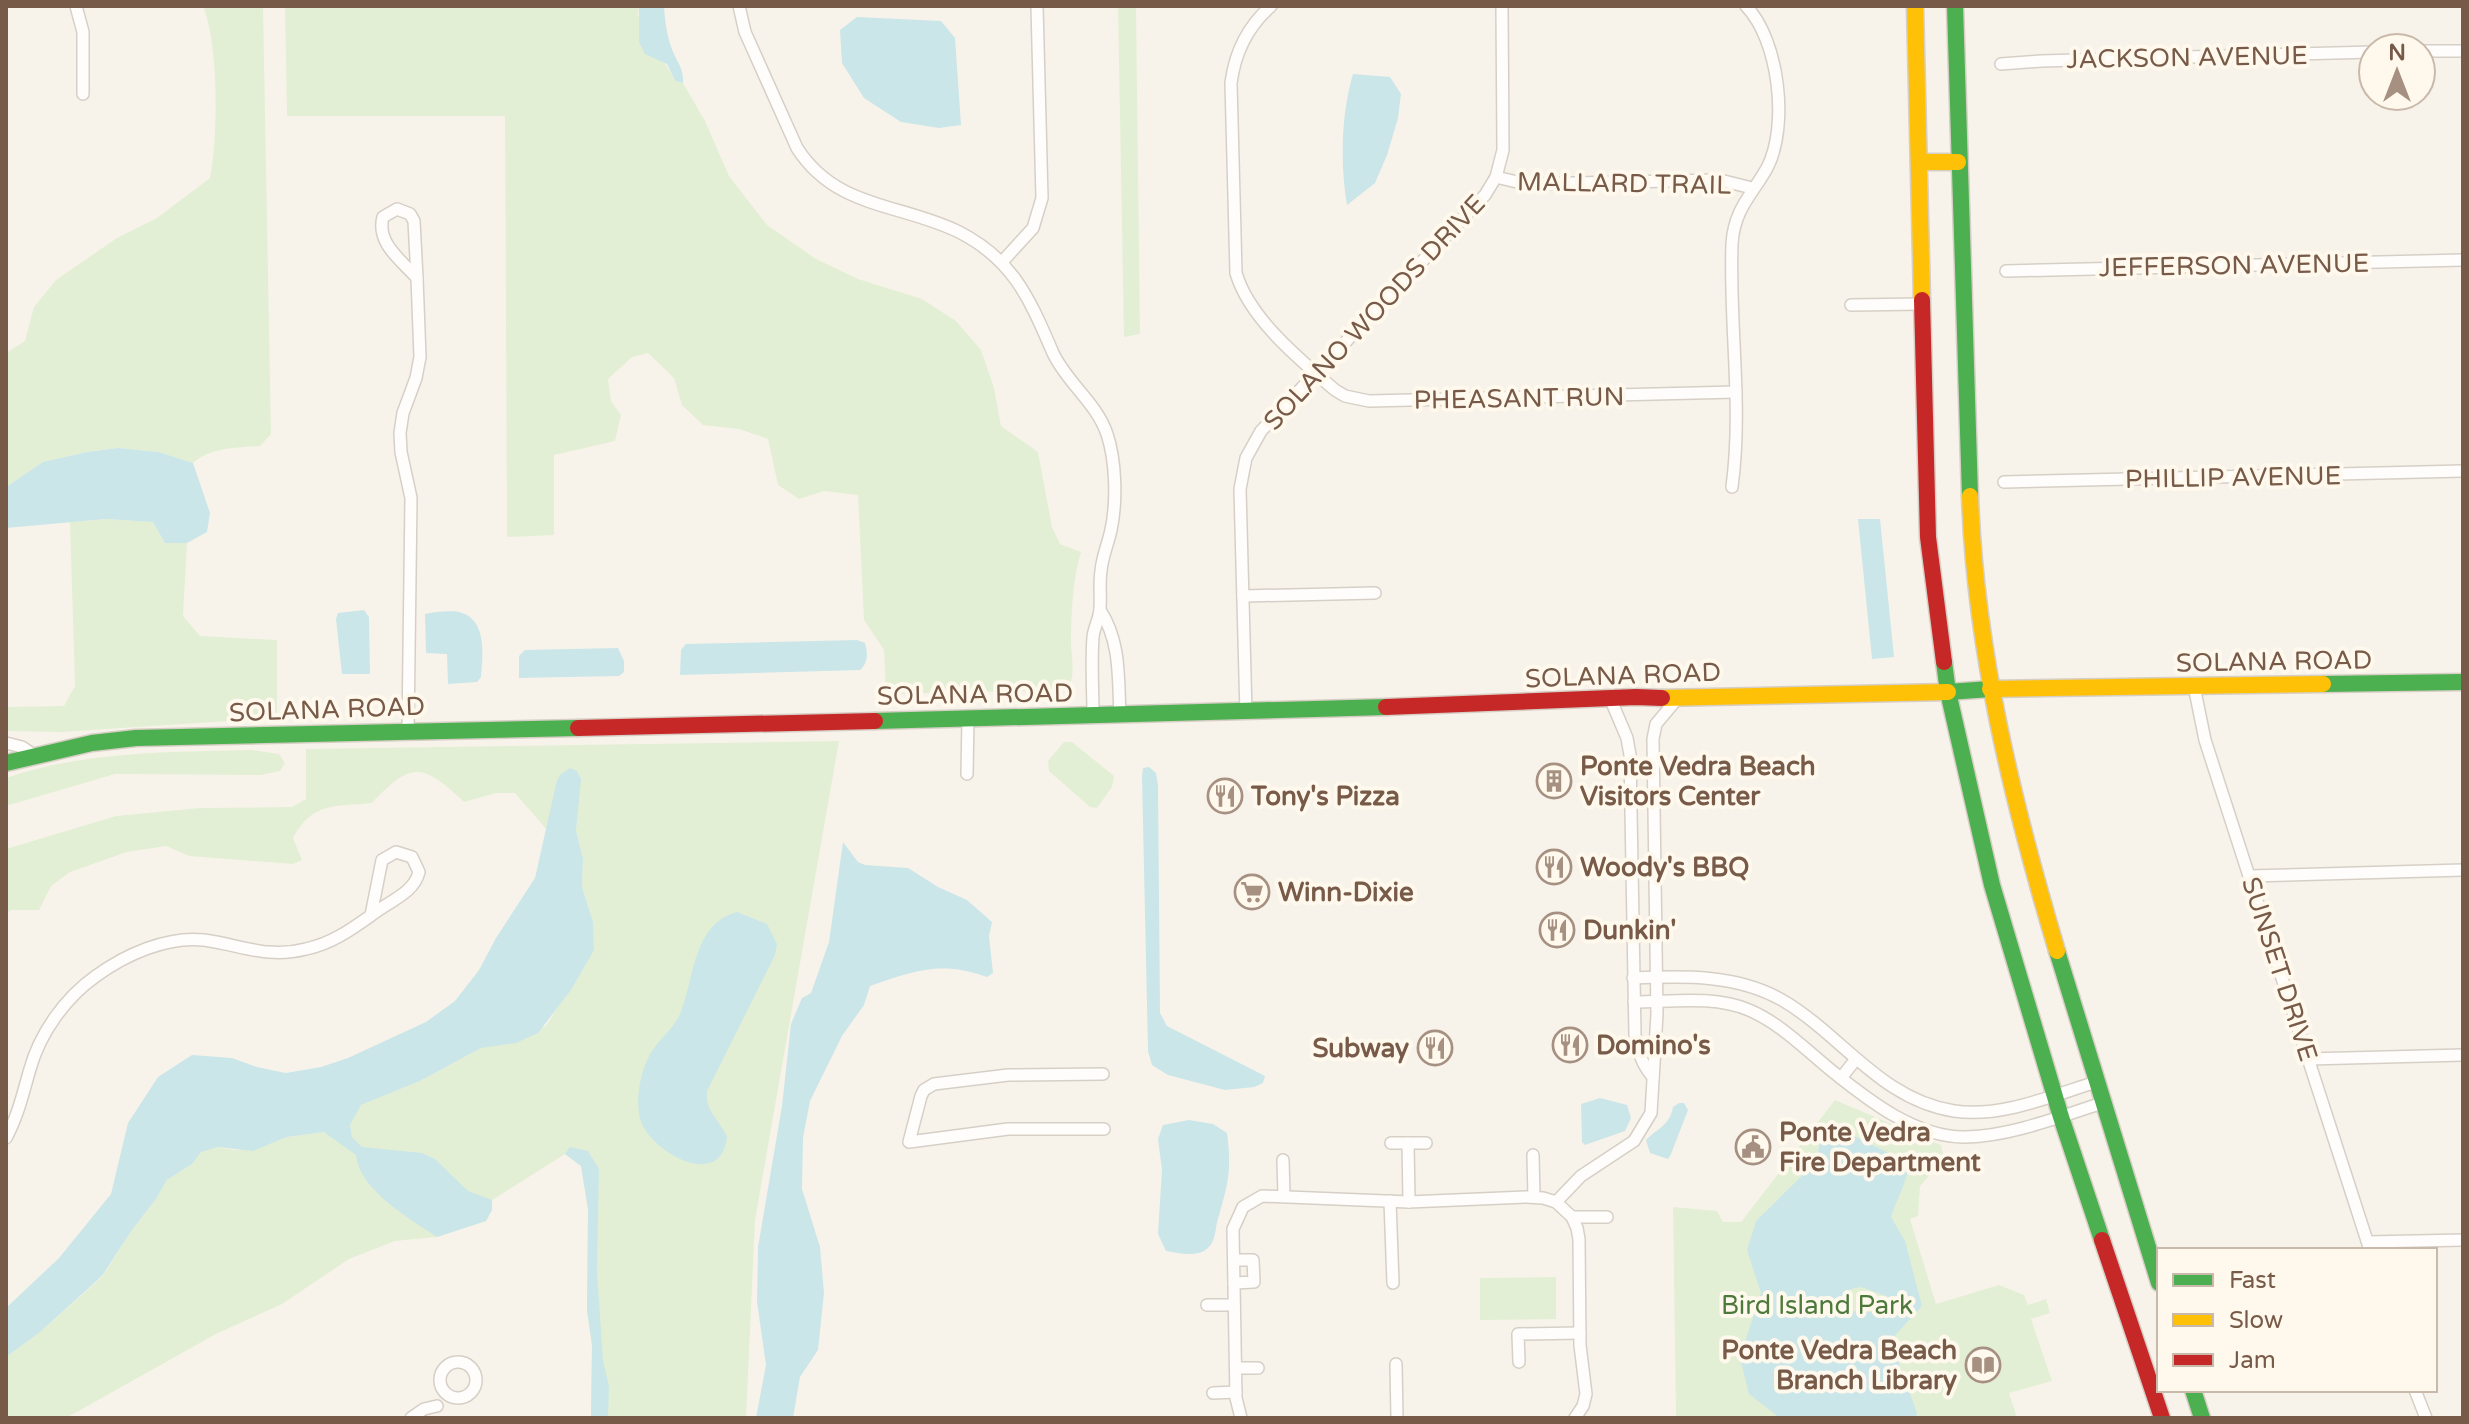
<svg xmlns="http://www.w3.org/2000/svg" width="2469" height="1424" font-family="'Varela Round',sans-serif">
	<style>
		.green { fill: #e3efd4 }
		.water { fill: #cae6e9; fill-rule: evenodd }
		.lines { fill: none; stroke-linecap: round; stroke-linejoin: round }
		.street-casing { stroke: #d6cfc6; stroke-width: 14 }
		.fast-casing { stroke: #d7cfc6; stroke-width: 19 }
		.slow-casing { stroke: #d7cfc6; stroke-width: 19 }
		.jam-casing { stroke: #d7cfc6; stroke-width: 19 }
		.street { stroke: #fefdfc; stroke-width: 11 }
		.fast { stroke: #4caf50; stroke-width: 16 }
		.slow { stroke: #ffc107; stroke-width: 16 }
		.jam { stroke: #c62828; stroke-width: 16 }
		.labels { text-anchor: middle; stroke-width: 8; stroke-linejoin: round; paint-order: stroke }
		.street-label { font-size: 26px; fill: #785a48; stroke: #fff8ec }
		.poi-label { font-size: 26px; font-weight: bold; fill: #785a48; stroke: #fff8ec; text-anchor: start }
		.park-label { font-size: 26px; fill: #4c793c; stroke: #fff8ec }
	</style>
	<rect width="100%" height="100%" fill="#f8f3ea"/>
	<g class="green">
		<path d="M 203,6 L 263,6 L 271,434 L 260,446 C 237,448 211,447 193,463 L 159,452 L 118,448 L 87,452 L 43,462 L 6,487 L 6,353 L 25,341 L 34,307 L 56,280 L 117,238 L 157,218 L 210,178 C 218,135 219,46 203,6 Z"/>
		<path d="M 285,6 L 639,6 L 638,15 L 675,81 L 683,83 L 705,121 L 729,176 L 767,225 L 816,259 L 858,279 L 922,299 L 956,321 L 981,350 L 994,388 L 1001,426 L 1038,452 L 1052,527 L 1060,544 L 1081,552 C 1073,579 1072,605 1071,634 C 1070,654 1077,671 1068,690 L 886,694 L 884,650 L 864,620 L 858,495 L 824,491 L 799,499 L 778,485 L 768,439 L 739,429 L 703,425 L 682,405 L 674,378 L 648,353 L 632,357 L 608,379 L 611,401 L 621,415 L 615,441 L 554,455 L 554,535 L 507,537 L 505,116 L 287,116 Z"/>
		<path d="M 1118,6 L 1136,6 L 1140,334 L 1124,337 Z"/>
		<path d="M 106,519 L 153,522 L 165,543 L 187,543 L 183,616 L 200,636 L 277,640 L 277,718 L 61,732 L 6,731 L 6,707 L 64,706 L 75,686 L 70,522 Z"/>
		<path d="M 839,741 L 755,1220 L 746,1418 L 591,1418 L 592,1345 L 587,1310 L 588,1209 L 581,1166 L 565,1154 L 492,1200 L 492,1210 L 486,1221 L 437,1237 L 395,1241 L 349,1259 L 282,1304 L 216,1334 L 66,1418 L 6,1418 L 6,1357 L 39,1333 L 102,1277 L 132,1230 L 156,1199 L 167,1180 L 192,1164 L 200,1152 L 218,1147 L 235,1150 L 267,1145 L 287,1137 L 324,1132 L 361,1105 L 420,1081 L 481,1048 L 546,1026 L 594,949 L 593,922 L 582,887 L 583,858 L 576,831 L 580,779 L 557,780 L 547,830 L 515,793 L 496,793 L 464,802 C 422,763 412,761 372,803 C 335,807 313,801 293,838 L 302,860 L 293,864 L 189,856 L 166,846 L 127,852 L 70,872 L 51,886 L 39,910 L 11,910 L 6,914 L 6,849 L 116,816 L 200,808 L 292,807 L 306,799 L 306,749 Z"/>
		<path d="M 1064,742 L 1072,742 L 1114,776 L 1112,787 L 1097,808 L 1090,807 L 1049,771 L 1048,761 Z"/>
		<path d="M 253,750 L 279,754 L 285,763 L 280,771 L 261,775 L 115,774 L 6,806 L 6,778 C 86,751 169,752 253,750 Z"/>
		<path d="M 1835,1100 L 1941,1145 L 1944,1159 L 1920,1186 L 1918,1216 L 1910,1219 L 1936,1304 L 1999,1285 L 2024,1295 L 2028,1305 L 2046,1299 L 2050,1313 L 2031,1319 L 2052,1381 L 2009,1393 L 2017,1418 L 1676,1418 L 1673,1207 L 1717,1211 L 1723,1222 L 1741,1222 Z"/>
		<path d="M 1556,1277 L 1556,1319 L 1480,1320 L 1480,1278 Z"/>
	</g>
	<g class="water">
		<path d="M 639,6 L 664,6 C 665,22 667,37 673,52 C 678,63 684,70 683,83 L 675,81 L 667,64 L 645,54 L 639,42 Z"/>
		<path d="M 857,17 L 941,21 L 955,38 L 961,125 L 939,128 L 901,122 L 864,98 L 842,63 L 840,30 Z"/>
		<path d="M 1353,74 L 1390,77 L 1401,94 L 1398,118 L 1387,155 L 1375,183 L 1347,205 C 1340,163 1341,115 1353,74 Z"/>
		<path d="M 118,448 L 159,452 L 193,463 L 210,513 L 207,532 L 187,543 L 165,543 L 153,522 L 106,519 L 6,528 L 6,487 L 43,462 L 87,452 Z"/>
		<path d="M 1858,519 L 1880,519 L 1894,657 L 1872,659 Z"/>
		<path d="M 364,610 L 369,617 L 370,674 L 342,674 L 336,619 L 338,613 Z"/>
		<path d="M 436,612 C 444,612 455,610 462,613 C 487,621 483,657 481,677 L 477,682 L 448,684 L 447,654 L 426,653 L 425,614 Z"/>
		<path d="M 857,640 L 865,643 C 868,653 868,663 860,670 L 680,675 L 681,650 L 686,644 Z"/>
		<path d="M 618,648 L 624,661 L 624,672 L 619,676 L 519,678 L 519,656 L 525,650 Z"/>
		<path d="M 1149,767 L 1156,773 L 1158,785 L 1160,1013 L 1167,1026 L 1265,1076 L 1263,1083 L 1254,1087 L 1225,1090 L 1168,1075 L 1152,1065 L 1148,1051 L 1142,777 L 1143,768 Z"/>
		<path d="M 570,768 L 577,771 L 581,779 L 576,831 L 583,858 L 582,887 L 593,922 L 594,950 L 571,990 L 538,1033 L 516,1043 L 481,1048 L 420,1081 L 361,1105 L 350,1125 L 352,1137 L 362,1147 L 422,1153 L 435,1159 L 468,1191 L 492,1200 L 492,1210 L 486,1221 L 437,1237 C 410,1219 359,1190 356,1155 L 324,1132 L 287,1137 L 253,1151 L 218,1147 L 201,1152 L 192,1164 L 167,1180 L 156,1199 L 132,1230 L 102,1276 L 39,1333 L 6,1357 L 6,1308 L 59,1258 L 111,1194 L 128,1123 L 158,1077 L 192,1055 L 232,1058 L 257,1067 L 286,1073 L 321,1067 L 348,1058 L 426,1022 L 455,1001 L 479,970 L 496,938 L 535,878 L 557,780 L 561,774 Z"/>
		<path d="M 843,842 L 858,862 L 865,865 L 908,868 L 938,887 L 967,900 L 992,922 L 989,936 L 993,973 L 987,977 C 941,960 913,971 870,986 L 864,1005 L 842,1036 L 810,1101 L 803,1138 L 802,1189 L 820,1247 L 824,1293 L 818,1350 L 800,1377 L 793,1418 L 756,1418 L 766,1365 L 757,1302 L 758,1247 L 782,1106 L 791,1024 L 802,998 L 811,993 L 829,942 Z"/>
		<path d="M 737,912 L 767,924 L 777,944 L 775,955 L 707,1091 C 705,1112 720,1120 727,1137 C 721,1193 648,1150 640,1119 C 635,1097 641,1066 654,1048 C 663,1036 674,1027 680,1014 C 695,979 692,924 737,912 Z"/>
		<path d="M 1600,1098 L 1627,1105 L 1631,1118 L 1625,1131 L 1585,1145 L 1582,1142 L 1581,1104 Z"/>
		<path d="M 1679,1103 L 1684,1103 L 1688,1110 L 1671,1154 L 1668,1159 L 1650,1153 L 1646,1140 C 1658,1128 1670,1125 1673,1107 Z"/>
		<path d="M 1189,1120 L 1213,1124 L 1227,1133 C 1232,1170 1228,1184 1218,1219 C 1215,1228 1216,1241 1208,1248 C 1197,1258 1179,1253 1166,1251 L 1158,1234 L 1162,1170 L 1158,1139 L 1163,1125 Z"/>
		<path d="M 1834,1126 L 1909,1163 C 1907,1183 1897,1198 1891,1217 L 1905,1241 L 1922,1306 L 1889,1342 L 1897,1358 L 1917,1413 L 1916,1418 L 1780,1418 L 1749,1394 L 1741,1362 L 1744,1345 L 1761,1293 L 1747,1250 L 1756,1221 L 1816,1162 L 1820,1142 ZM 1861,1287 L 1889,1297 L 1893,1308 L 1890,1314 L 1875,1315 L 1871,1312 L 1848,1311 L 1843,1296 L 1851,1289 Z"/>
		<path d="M 570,1147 L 588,1151 L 599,1169 L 597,1271 L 603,1361 L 609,1386 L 608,1418 L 591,1418 L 592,1345 L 587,1310 L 588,1209 L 581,1166 L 565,1154 Z"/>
	</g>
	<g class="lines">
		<g class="street-casing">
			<g id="street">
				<path d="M 76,6 L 83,32 L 83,94"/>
				<path d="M 739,6 L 745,32 L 797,148 C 836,209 900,203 959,232 C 1014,260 1030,300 1053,353 C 1067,383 1096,402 1107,434 C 1116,461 1117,502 1111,530 C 1108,544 1102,557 1101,571 C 1099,584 1101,595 1100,608 C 1100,618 1094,627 1093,637 C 1091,663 1093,690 1093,716"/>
				<path d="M 1271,6 C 1247,27 1235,52 1231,83 L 1236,273 C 1249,318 1299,359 1335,390 L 1345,396 L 1369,401 L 1736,392"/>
				<path d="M 2421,51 L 2463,51"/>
				<path d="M 2001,64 L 2041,61 L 2373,52"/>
				<path d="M 1496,177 L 1525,184 L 1720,180 L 1752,188"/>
				<path d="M 397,209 L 410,214 L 414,221 L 417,278 C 401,260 376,243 383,217 Z"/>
				<path d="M 1002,262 L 1033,228 L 1042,198 L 1037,6"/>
				<path d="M 2006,271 L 2463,260"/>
				<path d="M 1851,305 L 1922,304"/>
				<path d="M 2004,482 L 2463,471"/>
				<path d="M 1732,487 C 1743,406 1729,325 1732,244 C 1734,209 1752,195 1767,168 C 1789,126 1779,40 1746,6"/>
				<path d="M 1243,596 L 1375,593"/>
				<path d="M 1100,610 C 1121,642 1118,678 1120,715"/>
				<path d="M 2194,686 L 2205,740 L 2370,1250"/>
				<path d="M 1610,698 L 1627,738 L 1630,755 L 1635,1035 C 1638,1051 1642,1065 1653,1077"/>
				<path d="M 1246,713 L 1240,489 L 1246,458 L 1261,431 L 1485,195 L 1496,177 L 1503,150 L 1502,6"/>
				<path d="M 408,730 L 411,498 L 401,452 L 400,433 L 403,413 L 416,378 L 420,357 L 417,278"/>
				<path d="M 6,743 L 22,747 L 34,755"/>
				<path d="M 967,774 L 968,718"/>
				<path d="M 2250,876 L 2463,870"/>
				<path d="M 1633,978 C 1684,976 1736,974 1782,1000 C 1842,1035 1881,1100 1954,1111 C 2001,1118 2051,1096 2096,1082"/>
				<path d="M 1634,1002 C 1671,1002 1713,995 1749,1010 C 1780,1023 1806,1050 1832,1071 C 1868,1100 1916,1138 1966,1137 C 2011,1136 2059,1117 2102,1103"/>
				<path d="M 2308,1059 L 2463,1055"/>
				<path d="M 1103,1074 L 1008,1075 L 934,1084 L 924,1090 L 921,1096 L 909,1142 L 1008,1129 L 1104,1129"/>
				<path d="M 1841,1078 L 1856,1059"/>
				<path d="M 6,1138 C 18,1116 23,1093 30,1069 C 40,1033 65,998 96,976 C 125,955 166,936 204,940 C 241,945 267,959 306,949 C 335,943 357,925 380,909 C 395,899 415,890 419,872 L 412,857 L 396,852 L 382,860 L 371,915"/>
				<path d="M 1391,1143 L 1426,1143"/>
				<path d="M 1408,1143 L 1409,1202"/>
				<path d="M 1533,1155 L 1534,1197"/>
				<path d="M 1283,1160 L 1284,1196"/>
				<path d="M 1390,1201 L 1393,1283"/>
				<path d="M 1556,1202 L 1581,1176 L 1634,1141 L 1651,1113 L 1657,1014 L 1653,739 L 1656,724 L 1677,699"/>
				<path d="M 1572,1217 L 1607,1217"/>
				<path d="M 2368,1242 L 2463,1240"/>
				<path d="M 1234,1260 L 1253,1260 L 1254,1282 L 1234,1283"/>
				<path d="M 1207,1305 L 1234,1305"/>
				<circle cx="458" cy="1380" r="18"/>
				<path d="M 1519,1362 L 1518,1334 L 1580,1333"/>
				<path d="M 1396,1364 L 1397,1418"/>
				<path d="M 1236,1368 L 1258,1368"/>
				<path d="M 2415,1390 L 2426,1418"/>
				<path d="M 1213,1393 L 1236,1392"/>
				<path d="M 411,1418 L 424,1409 L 437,1406"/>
				<path d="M 1241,1418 L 1236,1398 L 1233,1229 L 1243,1207 L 1262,1196 L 1409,1202 L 1526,1197 L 1543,1198 L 1556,1202 L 1572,1217 L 1577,1228 L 1579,1239 L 1580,1345 L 1586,1394 L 1583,1406 L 1575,1418"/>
			</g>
		</g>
		<g class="fast-casing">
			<g id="fast">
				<path d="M 1955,6 L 1970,496"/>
				<path d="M 1944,662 L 1948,692 L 1992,885 L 2061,1117 L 2102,1240"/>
				<path d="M 2323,684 L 2463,682"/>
				<path d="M 1948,692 L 1990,689"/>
				<path d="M 875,721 L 1386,707"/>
				<path d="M 6,763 L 92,743 L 136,738 L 578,728"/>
				<path d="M 2057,951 L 2159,1283"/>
				<path d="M 2193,1390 L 2202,1418"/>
			</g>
		</g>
		<g class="slow-casing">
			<g id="slow">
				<path d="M 1915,6 L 1922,300"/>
				<path d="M 1919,162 L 1958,162"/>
				<path d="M 1970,496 C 1975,650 2013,803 2057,951"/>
				<path d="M 1990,689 L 2323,684"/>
				<path d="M 1662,698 L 1948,692"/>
			</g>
		</g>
		<g class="jam-casing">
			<g id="jam">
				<path d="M 1922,300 L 1928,537 L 1944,662"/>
				<path d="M 1386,707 L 1636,697 L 1662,698"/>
				<path d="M 578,728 L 875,721"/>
				<path d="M 2102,1240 L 2162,1418"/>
			</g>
		</g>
		<use href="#street" class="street"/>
		<use href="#fast" class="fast"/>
		<use href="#slow" class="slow"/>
		<use href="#jam" class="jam"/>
	</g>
	<defs>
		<g id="building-ring" transform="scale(1.8)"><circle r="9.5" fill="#fff8ec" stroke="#a59081" stroke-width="1.5"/><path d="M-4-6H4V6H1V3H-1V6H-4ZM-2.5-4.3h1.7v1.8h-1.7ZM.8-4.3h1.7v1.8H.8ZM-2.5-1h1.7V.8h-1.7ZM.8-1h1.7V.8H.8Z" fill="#a59081"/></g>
		<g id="restaurant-ring" transform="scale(1.8)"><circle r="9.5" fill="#fff8ec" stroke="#a59081" stroke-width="1.5"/><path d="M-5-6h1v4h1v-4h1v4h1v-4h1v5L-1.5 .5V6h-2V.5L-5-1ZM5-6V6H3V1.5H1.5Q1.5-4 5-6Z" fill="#a59081"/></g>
		<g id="supermarket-ring" transform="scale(1.8)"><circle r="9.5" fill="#fff8ec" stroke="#a59081" stroke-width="1.5"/><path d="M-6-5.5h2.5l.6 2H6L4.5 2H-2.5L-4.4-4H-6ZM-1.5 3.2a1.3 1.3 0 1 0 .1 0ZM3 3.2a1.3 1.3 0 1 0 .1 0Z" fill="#a59081"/></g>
		<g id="civic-ring" transform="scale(1.8)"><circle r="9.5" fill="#fff8ec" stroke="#a59081" stroke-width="1.5"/><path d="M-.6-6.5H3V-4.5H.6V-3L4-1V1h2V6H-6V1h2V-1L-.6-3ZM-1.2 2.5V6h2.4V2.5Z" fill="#a59081"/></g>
		<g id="library-ring" transform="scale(1.8)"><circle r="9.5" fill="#fff8ec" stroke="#a59081" stroke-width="1.5"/><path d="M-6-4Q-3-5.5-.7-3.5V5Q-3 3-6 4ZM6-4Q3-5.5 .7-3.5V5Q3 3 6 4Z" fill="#a59081"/></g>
	</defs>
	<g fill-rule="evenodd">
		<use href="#building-ring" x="1554" y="781"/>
		<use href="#restaurant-ring" x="1225" y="796"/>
		<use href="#restaurant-ring" x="1554" y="867"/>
		<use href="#supermarket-ring" x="1252" y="892"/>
		<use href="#restaurant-ring" x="1557" y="930"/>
		<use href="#restaurant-ring" x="1570" y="1045"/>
		<use href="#restaurant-ring" x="1435" y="1048"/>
		<use href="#civic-ring" x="1753" y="1147"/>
		<use href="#library-ring" x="1983" y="1365"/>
	</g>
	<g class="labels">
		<g class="street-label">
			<text transform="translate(2187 57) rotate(-1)" y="9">JACKSON AVENUE</text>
			<text transform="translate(1624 183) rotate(1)" y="9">MALLARD TRAIL</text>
			<text transform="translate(2234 265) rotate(-1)" y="9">JEFFERSON AVENUE</text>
			<text transform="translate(1374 312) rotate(-47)" y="9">SOLANO WOODS DRIVE</text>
			<text transform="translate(1519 398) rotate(-1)" y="9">PHEASANT RUN</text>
			<text transform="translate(2233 477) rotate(-1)" y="9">PHILLIP AVENUE</text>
			<text transform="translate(2274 661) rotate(-1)" y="9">SOLANA ROAD</text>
			<text transform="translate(1623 675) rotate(-2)" y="9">SOLANA ROAD</text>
			<text transform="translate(975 694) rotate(-1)" y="9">SOLANA ROAD</text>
			<text transform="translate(327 709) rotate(-2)" y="9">SOLANA ROAD</text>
			<text transform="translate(2280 969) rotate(72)" y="9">SUNSET DRIVE</text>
		</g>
		<g class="poi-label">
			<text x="1580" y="775">Ponte Vedra Beach<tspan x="1580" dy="30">Visitors Center</tspan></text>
			<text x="1251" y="805">Tony's Pizza</text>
			<text x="1580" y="876">Woody's BBQ</text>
			<text x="1278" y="901">Winn-Dixie</text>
			<text x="1583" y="939">Dunkin'</text>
			<text x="1596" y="1054">Domino's</text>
			<text x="1409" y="1057" text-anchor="end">Subway</text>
			<text x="1779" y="1141">Ponte Vedra<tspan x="1779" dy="30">Fire Department</tspan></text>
			<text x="1957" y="1359" text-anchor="end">Ponte Vedra Beach<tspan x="1957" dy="30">Branch Library</tspan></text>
		</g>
		<g class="park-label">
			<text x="1817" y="1314">Bird Island Park</text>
		</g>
	</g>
	<rect width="2469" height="1424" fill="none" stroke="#785a48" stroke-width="16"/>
	<rect x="2157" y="1248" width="280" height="144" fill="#fff8ec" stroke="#c9b9aa" stroke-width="2"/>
	<rect x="2173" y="1274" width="40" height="12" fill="#4caf50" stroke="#c9b9aa" stroke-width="2"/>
	<text x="2229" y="1288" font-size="24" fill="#785a48">Fast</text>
	<rect x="2173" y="1314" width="40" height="12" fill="#ffc107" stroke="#c9b9aa" stroke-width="2"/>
	<text x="2229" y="1328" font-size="24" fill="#785a48">Slow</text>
	<rect x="2173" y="1354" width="40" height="12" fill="#c62828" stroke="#c9b9aa" stroke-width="2"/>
	<text x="2229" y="1368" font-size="24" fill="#785a48">Jam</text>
	<g transform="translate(2397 72)"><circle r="38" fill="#fff8ec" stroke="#c9b9aa" stroke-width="2"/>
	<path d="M0-6L14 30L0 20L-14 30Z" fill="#a59081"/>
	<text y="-12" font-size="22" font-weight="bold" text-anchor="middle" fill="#785a48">N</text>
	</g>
</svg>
